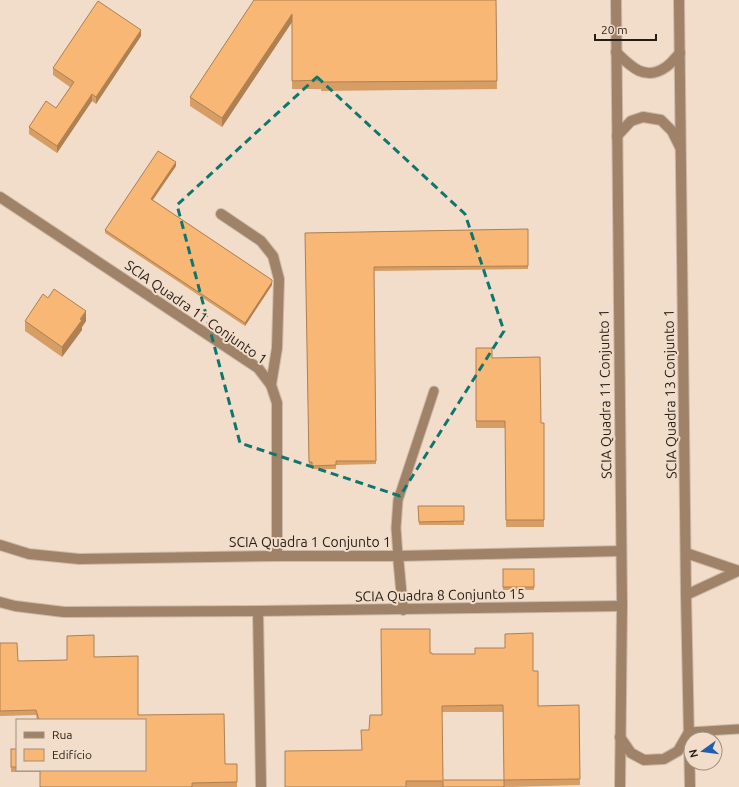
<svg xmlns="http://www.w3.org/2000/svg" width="739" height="787" font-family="Ubuntu,sans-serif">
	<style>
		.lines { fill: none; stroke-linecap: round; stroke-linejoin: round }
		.service-casing { stroke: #ccbaa9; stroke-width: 11 }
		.minor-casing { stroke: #ccbaa9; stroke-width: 12 }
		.tertiary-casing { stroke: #ccbaa9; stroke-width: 12 }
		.service { stroke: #9f8268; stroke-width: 9 }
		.minor { stroke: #9f8268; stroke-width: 10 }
		.tertiary { stroke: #9f8268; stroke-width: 10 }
		.wall { fill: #d69d65; fill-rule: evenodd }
		.shaded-wall { fill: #ae8052 }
		.building { fill: #f9b775; stroke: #ae8052; fill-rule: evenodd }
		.marked { fill: none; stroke: #0f766e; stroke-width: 3; stroke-dasharray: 8 5; stroke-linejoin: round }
		.labels { text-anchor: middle; stroke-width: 4; stroke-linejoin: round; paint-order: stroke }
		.street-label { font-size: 14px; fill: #251d16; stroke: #f1ddc9 }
	</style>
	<rect width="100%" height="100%" fill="#f1ddc9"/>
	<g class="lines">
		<g class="service-casing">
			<g id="service">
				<path d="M 398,556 L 396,528 L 398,500 L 434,391"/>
				<path d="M 689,732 L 739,729"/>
			</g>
		</g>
		<g class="minor-casing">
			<g id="minor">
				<path d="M 0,197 L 258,368 L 271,385 L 277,403 L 277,556"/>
				<path d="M 221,214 L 261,241 L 273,256 L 279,279 L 277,348 L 271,385"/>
				<path d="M 0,545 L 29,554 L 79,559 L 277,556 L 398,556 L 621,551"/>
				<path d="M 686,553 L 739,571"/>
				<path d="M 398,556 L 403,610"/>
				<path d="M 686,595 L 738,571"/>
				<path d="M 0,602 L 15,606 L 64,612 L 258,611 L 622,606"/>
				<path d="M 258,611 L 261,787"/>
			</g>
		</g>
		<g class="tertiary-casing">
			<g id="tertiary">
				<path d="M 616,0 L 622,606 L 620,787"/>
				<path d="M 679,0 L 686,595 L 690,787"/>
				<path d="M 616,52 C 630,66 645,82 666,67 C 671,64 675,58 680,53"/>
				<path d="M 617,136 L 631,121 L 643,117 L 661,120 L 672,131 L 680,147"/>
				<path d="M 620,737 L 631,753 L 644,760 L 664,759 L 678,751 L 689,732"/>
			</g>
		</g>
		<use href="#service" class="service"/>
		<use href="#minor" class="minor"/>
		<use href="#tertiary" class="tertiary"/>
	</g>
	<g class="wall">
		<path d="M 254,0 L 496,0 L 497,89 L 321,91 L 321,89 L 292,89 L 292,22 L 222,127 L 190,106 L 190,97 Z"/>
		<path d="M 141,36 L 96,104 L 92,101 L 57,153 L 29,134 L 29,127 L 56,108 L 70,87 L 53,75 L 53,68 Z"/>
		<path d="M 176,166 L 153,200 L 272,280 L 272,285 L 245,326 L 105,233 L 105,230 Z"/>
		<path d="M 528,229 L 528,269 L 374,271 L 376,464 L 336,465 L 336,469 L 312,469 L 312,465 L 309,465 L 305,233 Z"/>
		<path d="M 25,321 L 86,321 L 82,327 L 82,330 L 62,357 L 25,331 Z"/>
		<path d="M 476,348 L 492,358 L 541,423 L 544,423 L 544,527 L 506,527 L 505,428 L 476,428 Z"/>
		<path d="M 418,506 L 464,506 L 464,525 L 419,525 Z"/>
		<rect x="503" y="569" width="31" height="21"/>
		<path d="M 0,643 L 18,661 L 67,660 L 94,657 L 138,715 L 225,764 L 237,764 L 237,787 L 40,787 L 40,772 L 11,772 L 11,749 L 17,749 L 17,770 L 145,770 L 145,720 L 37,720 L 36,715 L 0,716 Z"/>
		<path d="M 430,653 L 432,654 L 533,671 L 538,706 L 579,705 L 580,785 L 504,787 L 285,787 L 362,750 L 369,730 ZM 442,712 L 503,712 L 504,780 L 443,780 Z"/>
	</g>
	<g class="shaded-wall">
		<path d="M 292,14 L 292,22 L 222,127 L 222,118 Z"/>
		<path d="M 141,30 L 141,36 L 96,104 L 96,97 Z"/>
		<path d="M 92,94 L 92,101 L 57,153 L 57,146 Z"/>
		<path d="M 176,162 L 176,166 L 151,202 L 151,199 Z"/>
		<path d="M 272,282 L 272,285 L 245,326 L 245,323 Z"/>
		<path d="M 86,311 L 86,321 L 82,327 L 82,330 L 62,357 L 62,347 Z"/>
	</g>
	<g class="building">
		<path d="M 254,0 L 496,0 L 497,81 L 321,82 L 321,80 L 292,81 L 292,14 L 222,118 L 190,97 Z"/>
		<path d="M 98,1 L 141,30 L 96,97 L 92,94 L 57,146 L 29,127 L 46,101 L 56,108 L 74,82 L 53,68 Z"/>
		<path d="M 158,151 L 176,162 L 151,199 L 272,280 L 272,282 L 245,323 L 105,230 Z"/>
		<path d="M 528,229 L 528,266 L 374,267 L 376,461 L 336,461 L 336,465 L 312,466 L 312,462 L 309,462 L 305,233 Z"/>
		<path d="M 54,289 L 86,311 L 80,319 L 82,320 L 62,347 L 25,321 L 43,294 L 48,298 Z"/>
		<path d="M 476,348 L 492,348 L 492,358 L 540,357 L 541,423 L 544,423 L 544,520 L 506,520 L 505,421 L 476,421 Z"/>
		<path d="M 418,506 L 464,506 L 464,521 L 419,522 Z"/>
		<rect x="503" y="569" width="31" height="18"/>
		<path d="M 381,629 L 430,629 L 430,653 L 432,653 L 432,654 L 475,654 L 475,648 L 505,648 L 505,634 L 533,633 L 533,671 L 538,671 L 538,706 L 579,705 L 580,779 L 504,780 L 504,787 L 443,787 L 443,781 L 406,781 L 406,787 L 285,787 L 285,751 L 362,750 L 361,730 L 369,730 L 370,715 L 382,715 ZM 503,705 L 504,780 L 443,780 L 442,706 Z"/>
		<path d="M 94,635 L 94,657 L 138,656 L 138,715 L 224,714 L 225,764 L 237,764 L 237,782 L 192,783 L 192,787 L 40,787 L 40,770 L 145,770 L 145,720 L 39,720 L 36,710 L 0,711 L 0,643 L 17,643 L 18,661 L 67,660 L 67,636 Z"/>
		<rect x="11" y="749" width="6" height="18"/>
	</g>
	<path class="marked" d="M 317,77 L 465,214 L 504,331 L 400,496 L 240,443 L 177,205 Z"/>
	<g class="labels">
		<g class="street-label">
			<text transform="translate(196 312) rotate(35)" y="5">SCIA Quadra 11 Conjunto 1</text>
			<text transform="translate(605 394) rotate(-91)" y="5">SCIA Quadra 11 Conjunto 1</text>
			<text transform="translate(670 394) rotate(-91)" y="5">SCIA Quadra 13 Conjunto 1</text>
			<text x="310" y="547">SCIA Quadra 1 Conjunto 1</text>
			<text transform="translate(440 595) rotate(-1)" y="5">SCIA Quadra 8 Conjunto 15</text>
		</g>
	</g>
	<rect x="16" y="719" width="130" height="52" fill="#f1ddc9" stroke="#9f9081"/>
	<rect x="24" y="732" width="20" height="6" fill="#9f8268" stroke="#9f9081"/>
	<text x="52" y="739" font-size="12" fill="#251d16">Rua</text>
	<rect x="24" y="749" width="20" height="12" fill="#f9b775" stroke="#9f9081"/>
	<text x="52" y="759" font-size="12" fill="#251d16">Edifício</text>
	<g transform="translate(703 751) rotate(256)"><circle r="19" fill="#f1ddc9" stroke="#9f9081"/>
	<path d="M0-3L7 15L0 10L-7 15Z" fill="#1f5eaf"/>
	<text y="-6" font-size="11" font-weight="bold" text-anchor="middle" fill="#251d16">N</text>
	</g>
	<path d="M595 34v6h61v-6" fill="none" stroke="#251d16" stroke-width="2"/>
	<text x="601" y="34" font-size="12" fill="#251d16" stroke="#f1ddc9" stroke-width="3" paint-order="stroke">20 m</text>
</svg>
